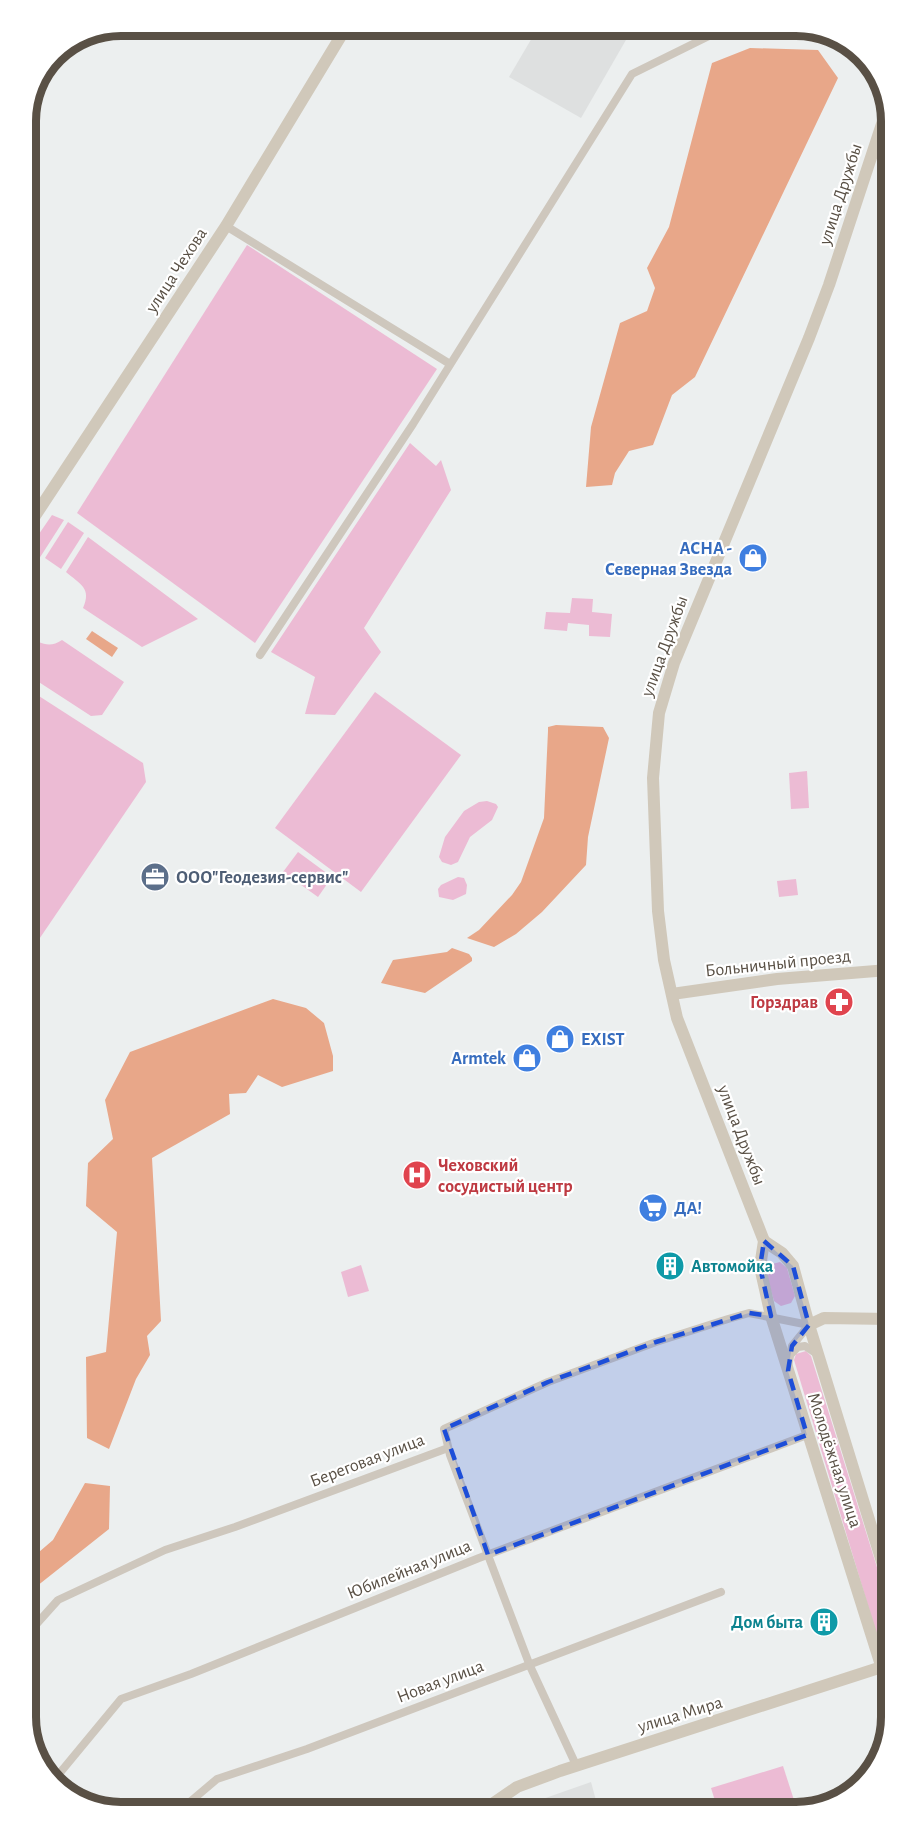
<svg xmlns="http://www.w3.org/2000/svg" width="917" height="1838" font-family="'Alegreya Sans',sans-serif">
	<style>
		.education { fill: #dee0e0 }
		.green { fill: #ecbbd4 }
		.water { fill: #e8a789 }
		.lines { fill: none; stroke-linecap: round; stroke-linejoin: round }
		.street { stroke: #cec7bd; stroke-width: 8 }
		.secondary { stroke: #d0c8ba; stroke-width: 12 }
		.marked { fill: #1d4ed8; fill-opacity: 0.2; stroke: #1d4ed8; stroke-width: 4.5; stroke-dasharray: 12 8; stroke-linejoin: round }
		.labels { text-anchor: middle; stroke-width: 4.5; stroke-linejoin: round; paint-order: stroke }
		.street-label { font-size: 18px; fill: #595045; stroke: #fff }
		.shop-label { font-size: 18px; font-weight: bold; fill: #366cbe; stroke: #fff; text-anchor: end }
		.service-label { font-size: 18px; font-weight: bold; fill: #4e5e75; stroke: #fff; text-anchor: start }
		.health-label { font-size: 18px; font-weight: bold; fill: #be3a42; stroke: #fff; text-anchor: end }
		.culture-label { font-size: 18px; font-weight: bold; fill: #0d838f; stroke: #fff; text-anchor: start }
		.rim { fill: none; stroke: #595045; stroke-width: 8 }
	</style>
	<rect width="100%" height="100%" fill="#ecefef"/>
	<g class="education">
		<path d="M 539,26 L 634,26 L 581,118 L 509,77 Z"/>
		<path d="M 591,1782 L 598,1808 L 517,1808 Z"/>
	</g>
	<g class="green">
		<path d="M 247,245 L 437,369 L 255,643 L 77,513 Z"/>
		<path d="M 410,443 L 436,466 L 441,460 L 451,490 L 364,628 L 381,652 L 335,715 L 305,714 L 315,677 L 271,652 Z"/>
		<path d="M 52,515 L 64,520 L 28,576 L 28,550 Z"/>
		<path d="M 68,522 L 84,533 L 61,569 L 45,558 Z"/>
		<path d="M 88,537 L 198,619 L 142,647 L 83,608 C 92,588 80,584 66,572 Z"/>
		<path d="M 572,598 L 593,599 L 592,612 L 612,614 L 610,637 L 589,636 L 589,625 L 568,623 L 567,631 L 544,629 L 546,612 L 570,613 Z"/>
		<path d="M 28,636 C 40,643 49,649 62,640 L 124,682 L 102,715 L 91,716 L 28,675 Z"/>
		<path d="M 28,689 L 143,763 L 146,782 L 29,954 Z"/>
		<path d="M 375,692 L 461,755 L 361,892 L 275,828 Z"/>
		<path d="M 807,771 L 809,808 L 791,809 L 789,773 Z"/>
		<path d="M 487,801 L 496,804 L 498,807 L 492,820 L 470,837 L 458,862 L 451,865 L 442,862 L 439,857 L 445,837 L 464,811 L 479,802 Z"/>
		<path d="M 298,852 L 332,877 L 318,897 L 283,872 Z"/>
		<path d="M 458,877 L 464,878 L 467,885 L 466,894 L 453,900 L 439,897 L 438,889 L 441,885 Z"/>
		<path d="M 796,879 L 798,895 L 779,897 L 777,881 Z"/>
		<path d="M 780,1262 L 787,1268 L 795,1296 L 791,1303 L 781,1306 L 774,1301 L 766,1273 L 772,1264 Z"/>
		<path d="M 361,1265 L 369,1291 L 348,1297 L 341,1272 Z"/>
		<path d="M 806,1351 L 811,1356 L 891,1612 L 891,1651 L 886,1652 L 881,1649 L 794,1360 L 796,1354 Z"/>
		<path d="M 783,1766 L 794,1800 L 774,1806 L 717,1807 L 711,1788 Z"/>
	</g>
	<g class="water">
		<path d="M 750,48 L 818,50 L 838,78 L 695,377 L 672,395 L 653,445 L 629,451 L 615,473 L 612,485 L 586,487 L 591,427 L 620,323 L 647,311 L 655,288 L 647,268 L 669,227 L 712,63 Z"/>
		<path d="M 92,631 L 118,648 L 112,657 L 86,639 Z"/>
		<path d="M 556,725 L 603,727 L 609,738 L 588,837 L 586,865 L 542,912 L 516,934 L 494,947 L 467,938 L 479,930 L 512,895 L 521,882 L 544,818 L 548,731 L 548,727 Z"/>
		<path d="M 452,948 L 469,954 L 472,958 L 472,961 L 425,993 L 381,983 L 393,960 L 447,952 Z"/>
		<path d="M 273,999 L 306,1008 L 324,1023 L 333,1056 L 333,1071 L 282,1087 L 258,1075 L 246,1093 L 229,1094 L 230,1114 L 152,1158 L 161,1321 L 147,1336 L 150,1355 L 136,1379 L 109,1449 L 87,1438 L 86,1357 L 106,1352 L 117,1232 L 86,1206 L 88,1163 L 113,1139 L 105,1100 L 130,1052 Z"/>
		<path d="M 85,1483 L 110,1486 L 109,1529 L 32,1590 L 32,1558 L 53,1540 Z"/>
	</g>
	<g class="lines">
		<g class="street">
			<path d="M 226,226 L 450,364"/>
			<path d="M 260,655 L 413,424 L 632,74 L 711,35 L 716,26"/>
			<path d="M 29,997 L 29,1000"/>
			<path d="M 791,1354 L 798,1347 L 805,1346 L 817,1354"/>
			<path d="M 788,1366 L 792,1346 L 809,1325"/>
			<path d="M 32,1629 L 58,1600 L 165,1550 L 235,1527 L 448,1448"/>
			<path d="M 576,1765 L 530,1666 L 450,1455 L 444,1429 L 548,1382 L 656,1342 L 728,1319 L 749,1313 L 809,1325"/>
			<path d="M 54,1780 L 121,1699 L 191,1674 L 479,1558 L 807,1435"/>
			<path d="M 178,1812 L 217,1779 L 307,1749 L 721,1592"/>
		</g>
		<g class="secondary">
			<path d="M 885,115 L 829,285 L 809,338 L 674,663 L 659,713 L 653,778 L 658,911 L 664,960 L 677,1018 L 764,1241 L 760,1267 L 771,1316 L 891,1697"/>
			<path d="M 27,528 L 226,226 L 347,26"/>
			<path d="M 672,994 L 777,979 L 888,970"/>
			<path d="M 764,1241 L 782,1253 L 793,1266 L 809,1325 L 891,1591"/>
			<path d="M 809,1325 L 824,1318 L 890,1319"/>
			<path d="M 485,1809 L 517,1787 L 560,1771 L 891,1664"/>
		</g>
	</g>
	<path class="marked" d="M 764,1241 L 793,1266 L 809,1325 L 792,1346 L 788,1371 L 807,1435 L 488,1555 L 444,1429 L 548,1382 L 656,1342 L 749,1313 L 771,1316 L 760,1267 Z"/>
	<defs>
		<g id="shop-disc" transform="scale(1.5)"><circle r="9.5" fill="#3f7fe0" stroke="#fff"/><path d="M-5-2.5h2.3a2.7 3.5 0 0 1 5.4 0H5L5.5 6h-11ZM-1.5-2.5h3a1.5 2.3 0 0 0-3 0Z" fill="#fff"/></g>
		<g id="office-disc" transform="scale(1.5)"><circle r="9.5" fill="#5c6f8a" stroke="#fff"/><path d="M-6-3h4V-5.5h4V-3h4V5H-6ZM-1-4.5V-3h2v-1.5ZM-6 0V1H6V0Z" fill="#fff"/></g>
		<g id="pharmacy-disc" transform="scale(1.5)"><circle r="9.5" fill="#e0444e" stroke="#fff"/><path d="M-2-6h4v4h4v4h-4v4h-4v-4h-4v-4h4Z" fill="#fff"/></g>
		<g id="hospital-disc" transform="scale(1.5)"><circle r="9.5" fill="#e0444e" stroke="#fff"/><path d="M-5-5h3v3.5h4V-5h3V5h-3V1.5h-4V5h-3Z" fill="#fff"/></g>
		<g id="supermarket-disc" transform="scale(1.5)"><circle r="9.5" fill="#3f7fe0" stroke="#fff"/><path d="M-6-5.5h2.5l.6 2H6L4.5 2H-2.5L-4.4-4H-6ZM-1.5 3.2a1.3 1.3 0 1 0 .1 0ZM3 3.2a1.3 1.3 0 1 0 .1 0Z" fill="#fff"/></g>
		<g id="building-disc" transform="scale(1.5)"><circle r="9.5" fill="#0f9aa8" stroke="#fff"/><path d="M-4-6H4V6H1V3H-1V6H-4ZM-2.5-4.3h1.7v1.8h-1.7ZM.8-4.3h1.7v1.8H.8ZM-2.5-1h1.7V.8h-1.7ZM.8-1h1.7V.8H.8Z" fill="#fff"/></g>
	</defs>
	<g fill-rule="evenodd">
		<use href="#shop-disc" x="753" y="558"/>
		<use href="#office-disc" x="155" y="877"/>
		<use href="#pharmacy-disc" x="839" y="1002"/>
		<use href="#shop-disc" x="560" y="1039"/>
		<use href="#shop-disc" x="527" y="1058"/>
		<use href="#hospital-disc" x="417" y="1175"/>
		<use href="#supermarket-disc" x="653" y="1208"/>
		<use href="#building-disc" x="670" y="1266"/>
		<use href="#building-disc" x="824" y="1622"/>
	</g>
	<g class="labels">
		<g class="street-label">
			<text transform="translate(840 194) rotate(-72)" y="6">улица Дружбы</text>
			<text transform="translate(176 270) rotate(-57)" y="6">улица Чехова</text>
			<text transform="translate(664 646) rotate(-70)" y="6">улица Дружбы</text>
			<text transform="translate(778 963) rotate(-6)" y="6">Больничный проезд</text>
			<text transform="translate(742 1135) rotate(69)" y="6">улица Дружбы</text>
			<text transform="translate(367 1460) rotate(-21)" y="6">Береговая улица</text>
			<text transform="translate(835 1460) rotate(72)" y="6">Молодёжная улица</text>
			<text transform="translate(409 1569) rotate(-22)" y="6">Юбилейная улица</text>
			<text transform="translate(440 1681) rotate(-21)" y="6">Новая улица</text>
			<text transform="translate(680 1714) rotate(-17)" y="6">улица Мира</text>
		</g>
		<g class="shop-label">
			<text x="732" y="554">АСНА -<tspan x="732" dy="21">Северная Звезда</tspan></text>
			<text x="581" y="1045" text-anchor="start">EXIST</text>
			<text x="506" y="1064">Armtek</text>
			<text x="674" y="1214" text-anchor="start">ДА!</text>
		</g>
		<g class="service-label">
			<text x="176" y="883">ООО"Геодезия-сервис"</text>
		</g>
		<g class="health-label">
			<text x="818" y="1008">Горздрав</text>
			<text x="438" y="1171" text-anchor="start">Чеховский<tspan x="438" dy="21">сосудистый центр</tspan></text>
		</g>
		<g class="culture-label">
			<text x="691" y="1272">Автомойка</text>
			<text x="803" y="1628" text-anchor="end">Дом быта</text>
		</g>
	</g>
	<path d="M0 0H917V1838H0ZM121 36H796A85 85 0 0 1 881 121V1717A85 85 0 0 1 796 1802H121A85 85 0 0 1 36 1717V121A85 85 0 0 1 121 36Z" fill="#fff" fill-rule="evenodd"/>
	<path class="rim" d="M121 36H796A85 85 0 0 1 881 121V1717A85 85 0 0 1 796 1802H121A85 85 0 0 1 36 1717V121A85 85 0 0 1 121 36Z"/>
</svg>
